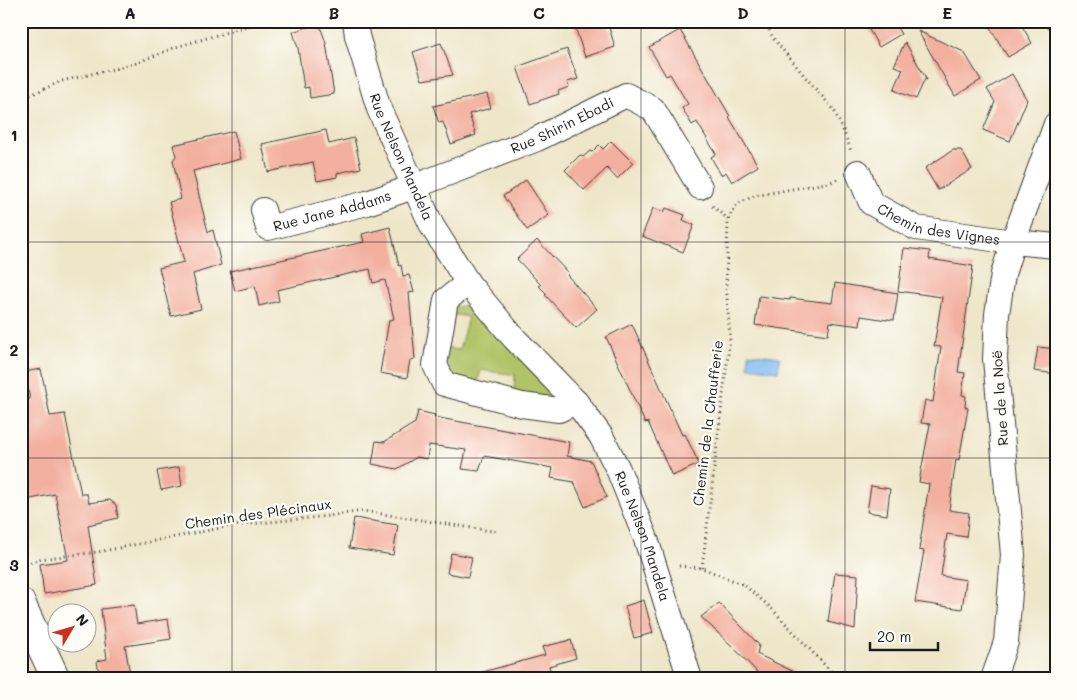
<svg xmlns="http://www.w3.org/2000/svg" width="1077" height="700" font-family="Mali,sans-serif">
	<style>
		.green { fill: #b1c366; stroke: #667041 }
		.water { fill: #7fbcf2; stroke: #4e6c87 }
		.building { fill: #f3af9f }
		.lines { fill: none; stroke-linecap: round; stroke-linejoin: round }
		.minor-casing { stroke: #3c3a36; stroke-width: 26 }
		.secondary-casing { stroke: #3c3a36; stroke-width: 30 }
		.path { stroke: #3c3a36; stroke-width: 3; stroke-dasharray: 1 4; stroke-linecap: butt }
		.minor { stroke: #fff; stroke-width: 24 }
		.secondary { stroke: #fff; stroke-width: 28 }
		.grid { fill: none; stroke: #1c1c1c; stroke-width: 1; stroke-opacity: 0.55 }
		.labels { text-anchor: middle; stroke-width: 4.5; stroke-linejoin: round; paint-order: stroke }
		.street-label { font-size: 14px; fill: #1c1c1c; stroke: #fdfcf7 }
		.neatline { fill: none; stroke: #1c1c1c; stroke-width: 2 }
		.grid-label { font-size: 16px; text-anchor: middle; font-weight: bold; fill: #1c1c1c }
	</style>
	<rect width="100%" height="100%" fill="#fdfcf7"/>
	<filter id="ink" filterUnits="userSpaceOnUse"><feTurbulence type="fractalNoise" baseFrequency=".02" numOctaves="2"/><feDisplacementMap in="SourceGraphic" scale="10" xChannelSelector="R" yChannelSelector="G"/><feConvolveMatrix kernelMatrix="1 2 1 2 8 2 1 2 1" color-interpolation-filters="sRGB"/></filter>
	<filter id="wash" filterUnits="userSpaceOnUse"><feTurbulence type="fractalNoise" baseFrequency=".0096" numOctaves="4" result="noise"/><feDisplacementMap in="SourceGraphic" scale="20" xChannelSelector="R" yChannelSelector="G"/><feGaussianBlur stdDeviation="1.12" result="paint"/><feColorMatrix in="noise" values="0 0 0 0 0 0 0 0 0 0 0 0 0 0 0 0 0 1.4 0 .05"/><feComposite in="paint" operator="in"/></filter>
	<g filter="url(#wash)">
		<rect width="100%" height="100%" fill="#eee6c9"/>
		<path class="green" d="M 467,305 L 477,310 L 550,389 L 549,395 L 544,397 L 514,393 L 515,375 L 481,370 L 477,385 L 452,376 L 444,359 L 445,348 L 459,350 L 468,317 L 450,314 L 455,307 Z"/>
		<path class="water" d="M 749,353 L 780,357 L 778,371 L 748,367 Z"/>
		<g id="blocks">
			<g class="building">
				<path d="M 573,21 L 607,21 L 615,47 L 585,57 Z"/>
				<path d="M 864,21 L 893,21 L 901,34 L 879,47 Z"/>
				<path d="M 986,21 L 1019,21 L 1032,43 L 1008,57 Z"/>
				<path d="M 319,23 L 326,43 L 334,94 L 310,98 L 309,87 L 304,88 L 298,48 L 293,32 Z"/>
				<path d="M 680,30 L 730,116 L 729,117 L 758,166 L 732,182 L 726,172 L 721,175 L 711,157 L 716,154 L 697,122 L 692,125 L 682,108 L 688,104 L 670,74 L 666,76 L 649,47 Z"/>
				<path d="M 918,31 L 964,52 L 981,80 L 955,96 Z"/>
				<path d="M 905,42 L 927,80 L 925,79 L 916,99 L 894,90 L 903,69 L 894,66 Z"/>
				<path d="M 441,43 L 453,75 L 422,80 L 413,52 Z"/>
				<path d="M 567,49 L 578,79 L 567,82 L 569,87 L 558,91 L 559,94 L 530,104 L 517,67 Z"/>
				<path d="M 1012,74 L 1027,100 L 1010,141 L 983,130 L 995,102 L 987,89 Z"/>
				<path d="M 487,94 L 491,108 L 469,114 L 476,135 L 451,144 L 443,122 L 439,123 L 433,106 Z"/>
				<path d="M 326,130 L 329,144 L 354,138 L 361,168 L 337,173 L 337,177 L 317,181 L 313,162 L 268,172 L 262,144 Z"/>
				<path d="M 234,131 L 241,159 L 193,171 L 208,232 L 213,230 L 221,265 L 193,274 L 201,309 L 171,316 L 159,268 L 184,262 L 169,202 L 181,199 L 173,160 L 176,156 L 173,145 Z"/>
				<path d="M 611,141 L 633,163 L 617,179 L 607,168 L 584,190 L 565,170 L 580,155 L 583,157 L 590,151 L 592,152 L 599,145 L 603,149 Z"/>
				<path d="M 953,150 L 961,150 L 972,169 L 938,190 L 925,168 Z"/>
				<path d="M 526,180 L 549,215 L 527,230 L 503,196 Z"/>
				<path d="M 653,208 L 664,212 L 666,208 L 685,215 L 683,220 L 694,225 L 683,252 L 642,236 Z"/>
				<path d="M 390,227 L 399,266 L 401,265 L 403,276 L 409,275 L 414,292 L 409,293 L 415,359 L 410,360 L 407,378 L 380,373 L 389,320 L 394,319 L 385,280 L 373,283 L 370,269 L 277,290 L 279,301 L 259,306 L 255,286 L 235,291 L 230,271 L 364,242 L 362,234 Z"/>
				<path d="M 537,240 L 569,274 L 567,275 L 597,309 L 576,328 L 545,295 L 547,294 L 539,286 L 541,285 L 517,259 Z"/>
				<path d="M 904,248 L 930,251 L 929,259 L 973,266 L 958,372 L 965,373 L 962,395 L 966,396 L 965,407 L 968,408 L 959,460 L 956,459 L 949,510 L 969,513 L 966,537 L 947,534 L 941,576 L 966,580 L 962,609 L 915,602 L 924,551 L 919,550 L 929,484 L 919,482 L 930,424 L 921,423 L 925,400 L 933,402 L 941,347 L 934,346 L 942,297 L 898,291 Z"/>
				<path d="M 835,283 L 898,293 L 894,320 L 887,319 L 887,320 L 861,316 L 860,326 L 830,322 L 828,335 L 755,325 L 759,296 L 790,300 L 790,298 L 832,303 Z"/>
				<path d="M 632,324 L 682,435 L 685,434 L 699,464 L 672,476 L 648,422 L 645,423 L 606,337 Z"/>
				<path d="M 1038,347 L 1056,349 L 1056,374 L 1034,371 Z"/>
				<path d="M 41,369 L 50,416 L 65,414 L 81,494 L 87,494 L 89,503 L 110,500 L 116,505 L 118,518 L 88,525 L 97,585 L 44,594 L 40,564 L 68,560 L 55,494 L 21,501 L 21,401 L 30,399 L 24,372 Z"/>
				<path d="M 418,411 L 435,415 L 434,417 L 569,442 L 567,456 L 591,461 L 607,497 L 585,507 L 574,482 L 551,478 L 553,468 L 484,456 L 479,471 L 462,469 L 466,450 L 429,445 L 427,459 L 417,457 L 397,469 L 372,464 L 376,441 L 384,442 L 415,423 Z"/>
				<path d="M 179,467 L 182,486 L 161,490 L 157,471 Z"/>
				<path d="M 871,486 L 890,489 L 887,515 L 867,512 Z"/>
				<path d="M 354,518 L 398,525 L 393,555 L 349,548 Z"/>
				<path d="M 451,553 L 472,557 L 468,577 L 447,573 Z"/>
				<path d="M 835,573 L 858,575 L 855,629 L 828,622 Z"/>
				<path d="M 644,600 L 653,633 L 634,638 L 625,606 Z"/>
				<path d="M 719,603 L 759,645 L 757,654 L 809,679 L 764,679 L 731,645 L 701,617 Z"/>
				<path d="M 134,605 L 137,624 L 168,619 L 171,639 L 125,646 L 131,679 L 100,679 L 97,661 L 107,659 L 101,609 Z"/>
				<path d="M 571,640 L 576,658 L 549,666 L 551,674 L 537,679 L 480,679 L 479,673 L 545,655 L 542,647 Z"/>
			</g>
		</g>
	</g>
	<g filter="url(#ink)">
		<use href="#blocks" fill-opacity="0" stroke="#3c3a36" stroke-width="1"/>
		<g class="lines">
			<g class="minor-casing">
				<g id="minor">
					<path id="s1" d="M 355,21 L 357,36 L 379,109 L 432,226 L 468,283 L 514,338 L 576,402 L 601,436 L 618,469 L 646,539 L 690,679"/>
					<path id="s2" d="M 858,172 L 871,203 L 916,228 L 1013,242 L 1056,246"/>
					<path id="s3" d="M 263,210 L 268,228 L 367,203 L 413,187 L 537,139 L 626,95 L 653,109 L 700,187"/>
					<path d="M 468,283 L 446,300 L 435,365 L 444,384 L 522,405 L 559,410 L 576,402"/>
					<path d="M 993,679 L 1006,642 L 1013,555 L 995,359 L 997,314 L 1003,274 L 1013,242 L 1056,124"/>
				</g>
			</g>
			<g class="secondary-casing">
				<path id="secondary" d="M 21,603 L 56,679"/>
			</g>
			<g class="path">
				<path d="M 765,21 L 773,38 L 807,79 L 834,110 L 844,132 L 851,151"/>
				<path d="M 1040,21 L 1056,35"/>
				<path d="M 21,99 L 62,81 L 134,64 L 176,47 L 265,21"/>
				<path d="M 728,219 L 737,204 L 754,196 L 831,182 L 838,179"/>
				<path d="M 21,566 L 40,559 L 98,552 L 231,526 L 329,516 L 363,511 L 498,532"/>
				<path d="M 679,566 L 702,568 L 744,585 L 770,607 L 838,679"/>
				<path d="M 702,568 L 730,338 L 726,283 L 728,219 L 712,206"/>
			</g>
			<use href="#minor" class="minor"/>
			<use href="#secondary" class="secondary"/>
		</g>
	</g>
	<path class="grid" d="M 232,21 L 232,679M 436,21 L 436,679M 641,21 L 641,679M 845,21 L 845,679M 21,242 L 1056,242M 21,458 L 1056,458"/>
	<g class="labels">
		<g class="street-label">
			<text dy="5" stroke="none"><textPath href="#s3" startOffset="331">Rue Shirin Ebadi</textPath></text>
			<text dy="5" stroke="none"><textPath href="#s1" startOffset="144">Rue Nelson Mandela</textPath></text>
			<text dy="5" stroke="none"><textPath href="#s3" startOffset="85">Rue Jane Addams</textPath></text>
			<text dy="5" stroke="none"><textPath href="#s2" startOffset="106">Chemin des Vignes</textPath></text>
			<text transform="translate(1000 398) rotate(-94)" y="5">Rue de la Noë</text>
			<text transform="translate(708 423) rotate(-83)" y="5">Chemin de la Chaufferie</text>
			<text transform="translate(258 514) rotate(-8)" y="5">Chemin des Plécinaux</text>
			<text dy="5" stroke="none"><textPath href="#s1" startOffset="599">Rue Nelson Mandela</textPath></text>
		</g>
	</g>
	<rect width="1077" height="700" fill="none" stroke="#fdfcf7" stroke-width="55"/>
	<g transform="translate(72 628) rotate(52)"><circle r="24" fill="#fdfcf7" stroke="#a3a29f"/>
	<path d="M0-4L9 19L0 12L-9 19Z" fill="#c8321e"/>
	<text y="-8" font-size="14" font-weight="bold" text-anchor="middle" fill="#1c1c1c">N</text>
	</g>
	<path d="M870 642v8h68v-8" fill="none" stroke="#1c1c1c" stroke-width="2.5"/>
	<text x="877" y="642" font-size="15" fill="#1c1c1c" stroke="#fdfcf7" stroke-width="4" paint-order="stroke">20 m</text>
	<rect x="28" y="28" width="1022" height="644" class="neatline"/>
	<g class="grid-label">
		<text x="130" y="19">A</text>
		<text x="334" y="19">B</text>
		<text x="539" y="19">C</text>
		<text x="743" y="19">D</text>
		<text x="947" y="19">E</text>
		<text x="14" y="141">1</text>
		<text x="14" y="356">2</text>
		<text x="14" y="571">3</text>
	</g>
</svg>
